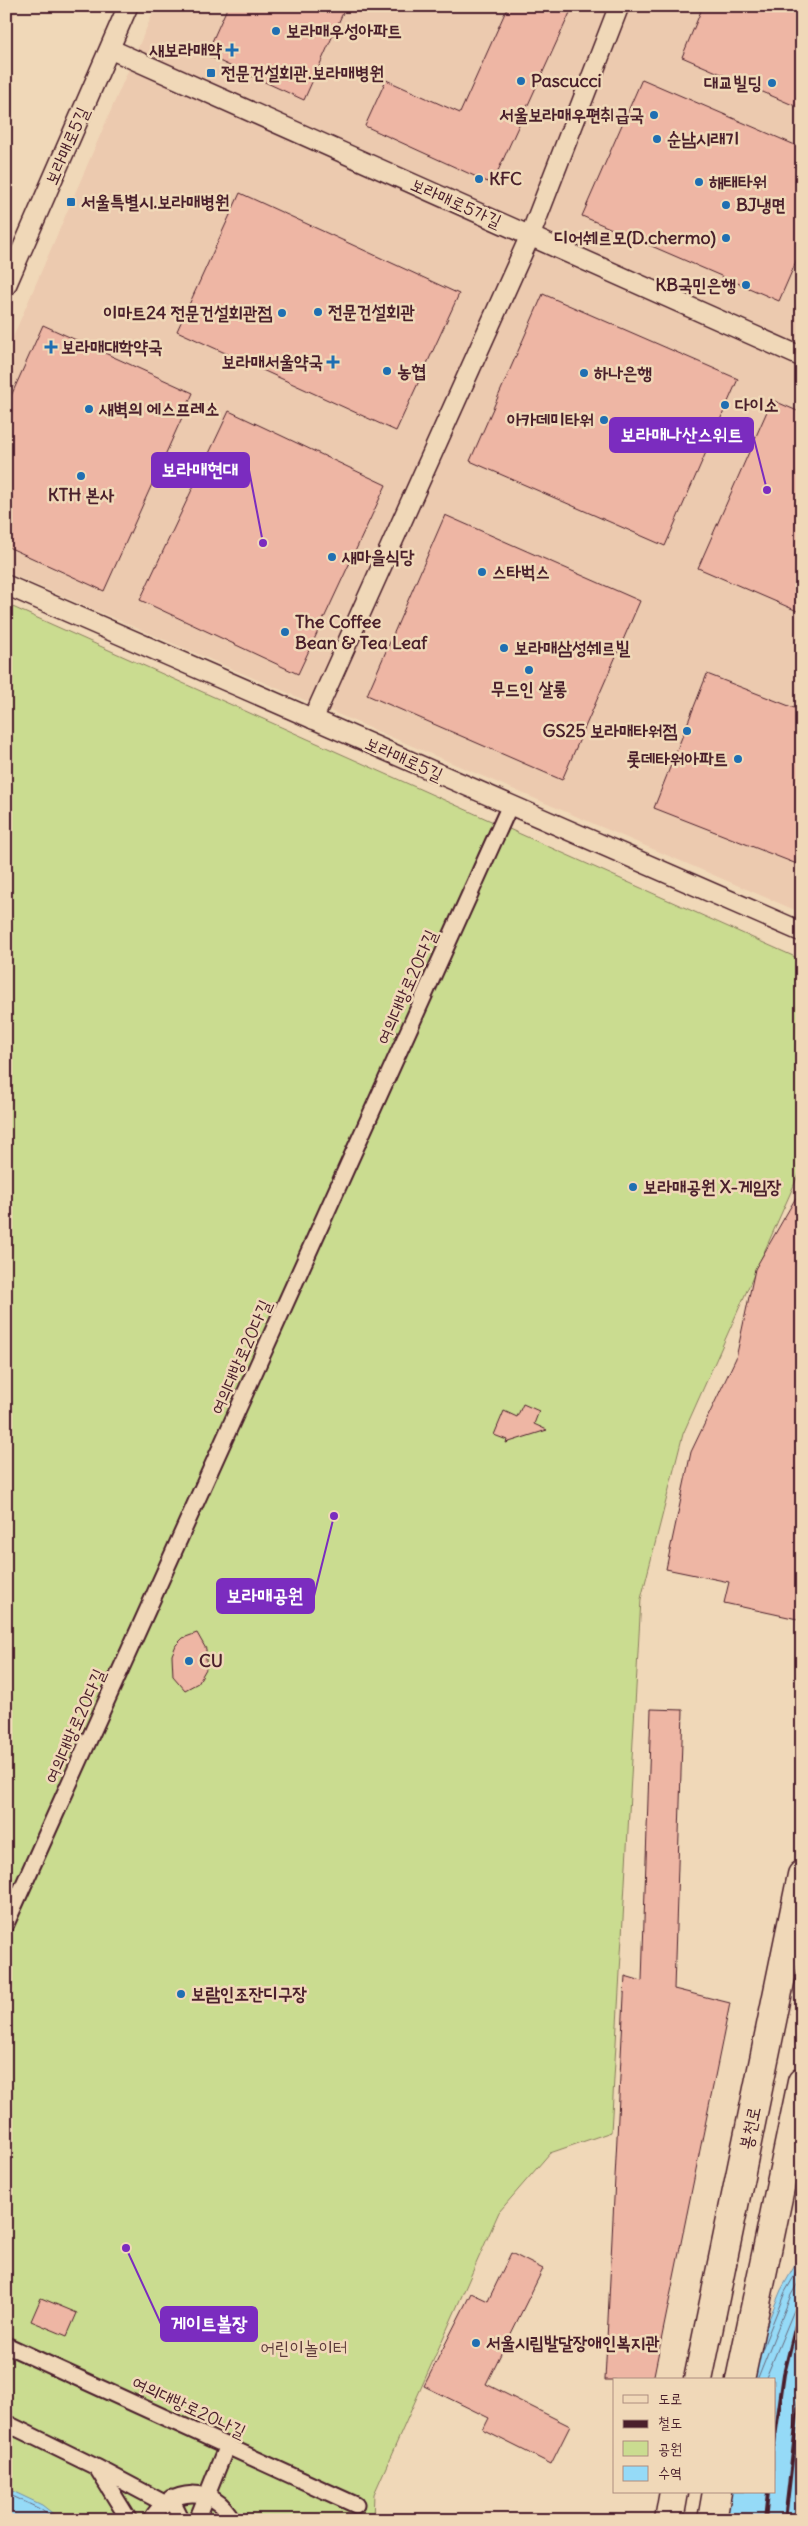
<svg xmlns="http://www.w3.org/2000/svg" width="808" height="2526" font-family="Delius,'Poor Story',sans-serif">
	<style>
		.built { fill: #eccaaf }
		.green { fill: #cadc90; stroke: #8a7e5e }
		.water { fill: #95daf7; stroke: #778fa5 }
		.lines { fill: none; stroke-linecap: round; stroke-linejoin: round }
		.shore { stroke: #686a7d; stroke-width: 1 }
		.building { fill: #eeb6a4; stroke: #4a1f2b }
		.pedestrian-casing { stroke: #4a1f2b; stroke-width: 19 }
		.minor-casing { stroke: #4a1f2b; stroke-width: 22 }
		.primary-casing { stroke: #4a1f2b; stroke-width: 31 }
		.pedestrian { stroke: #f0d8b8; stroke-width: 15 }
		.minor { stroke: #f0d8b8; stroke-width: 19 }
		.primary { stroke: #f0d8b8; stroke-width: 28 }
		.rail { stroke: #4a1f2b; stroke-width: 4 }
		.poi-dot { fill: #1f6fb2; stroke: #f0d8b8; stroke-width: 2 }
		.labels { text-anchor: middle; stroke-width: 5; stroke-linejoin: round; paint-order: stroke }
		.poi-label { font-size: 18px; font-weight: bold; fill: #4a1f2b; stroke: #f0d8b8; text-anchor: start }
		.street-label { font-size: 18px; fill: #4a1f2b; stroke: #f0d8b8 }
		.park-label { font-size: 18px; fill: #5d3b3a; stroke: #f0d8b8 }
		.leader { fill: none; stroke: #7b2cbf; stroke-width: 2 }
		.callout-dot { fill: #7b2cbf; stroke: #f0d8b8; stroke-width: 2 }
		.callout { fill: #7b2cbf; stroke: #7b2cbf; stroke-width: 2 }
		.callout-label { font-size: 19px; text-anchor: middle; font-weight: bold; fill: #fff }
	</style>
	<rect width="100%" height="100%" fill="#f0d8b8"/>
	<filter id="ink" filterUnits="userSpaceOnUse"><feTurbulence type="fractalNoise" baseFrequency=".02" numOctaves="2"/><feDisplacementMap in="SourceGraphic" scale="10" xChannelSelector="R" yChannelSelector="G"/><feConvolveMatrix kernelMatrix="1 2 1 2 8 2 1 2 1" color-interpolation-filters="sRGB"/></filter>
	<g filter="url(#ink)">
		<g class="built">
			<path d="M 6,6 L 19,6 L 6,35 Z"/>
			<path d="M 156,6 L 802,6 L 802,913 L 6,572 L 6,353 Z"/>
		</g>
		<path class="green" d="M 6,604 L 802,960 L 802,1167 L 683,1434 L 641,1599 L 611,2132 L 550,2153 L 499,2212 L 374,2494 L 373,2520 L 6,2520 Z"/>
		<g class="water">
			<path d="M 802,2253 L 802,2520 L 698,2520 L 707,2492 L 774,2492 L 774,2380 L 744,2380 L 781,2290 Z"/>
			<path d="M 6,2488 L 42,2505 L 61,2520 L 6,2520 Z"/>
		</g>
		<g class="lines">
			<g class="shore">
				<path d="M 761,2352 L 785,2292 L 802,2263"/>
				<path d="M 757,2380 L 791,2295 L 802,2276"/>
				<path d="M 765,2380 L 802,2291"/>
				<path d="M 6,2493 L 40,2509 L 55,2520"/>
			</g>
		</g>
		<g class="building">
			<path d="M 228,6 L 346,6 L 304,100 L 206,55 Z"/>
			<path d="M 508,6 L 573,6 L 492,184 L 365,126 L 386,80 L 460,113 Z"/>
			<path d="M 703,6 L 802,6 L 802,109 L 682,57 Z"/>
			<path d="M 642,79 L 802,148 L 802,248 L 779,301 L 582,216 Z"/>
			<path d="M 240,193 L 459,294 L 396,431 L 177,331 Z"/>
			<path d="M 543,294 L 738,379 L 665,546 L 470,461 Z"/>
			<path d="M 43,325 L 193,393 L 104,591 L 6,546 L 6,407 Z"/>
			<path d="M 772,400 L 802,413 L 802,613 L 698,568 Z"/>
			<path d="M 229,411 L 386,485 L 298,674 L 140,600 Z"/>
			<path d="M 445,515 L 640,601 L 562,780 L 367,695 Z"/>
			<path d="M 707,674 L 802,711 L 802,866 L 654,808 Z"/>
			<path d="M 802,1187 L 802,1620 L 724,1603 L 729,1582 L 666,1569 L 691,1452 L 736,1358 L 755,1269 Z"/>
			<path d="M 523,1404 L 539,1411 L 534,1424 L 547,1430 L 506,1443 L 507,1440 L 494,1435 L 504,1411 L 517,1417 Z"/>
			<path d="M 197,1633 L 206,1649 L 206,1669 L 198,1683 L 185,1690 L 173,1676 L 172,1655 L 176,1645 L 183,1638 Z"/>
			<path d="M 651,1709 L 683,1710 L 674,1989 L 730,2003 L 653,2380 L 605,2380 L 625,1976 L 642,1981 Z"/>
			<path d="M 511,2253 L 543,2269 L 486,2384 L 570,2426 L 551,2464 L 483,2430 L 489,2418 L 424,2386 L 471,2293 L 488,2301 Z"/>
			<path d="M 41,2298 L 77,2313 L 67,2336 L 31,2321 Z"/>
		</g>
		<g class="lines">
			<g class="pedestrian-casing">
				<g id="pedestrian">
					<path d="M 6,1924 L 510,805"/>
					<path d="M 6,2345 L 356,2505"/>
					<path d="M 6,2423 L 96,2467 L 164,2503"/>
					<path d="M 97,2468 L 129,2520"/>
					<path d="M 171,2498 L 182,2520"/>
					<path d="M 151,2520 C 169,2487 215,2484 232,2520"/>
					<path d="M 197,2520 L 227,2445"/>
				</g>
			</g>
			<g class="minor-casing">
				<g id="minor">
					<path d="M 110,49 L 802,357"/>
					<path d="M 6,286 L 128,6"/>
					<path d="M 6,585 L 802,932"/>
					<path d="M 313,719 L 530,236 L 619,6"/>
				</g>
			</g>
			<g class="primary-casing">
				<g id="primary">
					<path d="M 698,2380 L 802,1875"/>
					<path d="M 740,2380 L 802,2082"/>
					<path d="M 669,2520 L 674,2492"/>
					<path d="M 712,2520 L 717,2492"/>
				</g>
			</g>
			<use href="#pedestrian" class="pedestrian"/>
			<use href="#minor" class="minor"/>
			<use href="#primary" class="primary"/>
			<g class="rail">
				<path d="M 774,2444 L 784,2374 L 802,2300"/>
				<path d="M 765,2520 L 768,2492"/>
				<path d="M 785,2520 L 802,2375"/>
			</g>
		</g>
	</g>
	<g class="poi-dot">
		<circle cx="276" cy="31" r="5"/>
		<path d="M229.5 42.5h5v5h5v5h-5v5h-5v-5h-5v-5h5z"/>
		<rect x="206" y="68" width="10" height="10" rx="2.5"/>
		<circle cx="521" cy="81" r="5"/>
		<circle cx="772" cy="83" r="5"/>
		<circle cx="654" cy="115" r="5"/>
		<circle cx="657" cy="139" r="5"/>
		<circle cx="479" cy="179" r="5"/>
		<circle cx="699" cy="182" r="5"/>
		<rect x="66" y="197" width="10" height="10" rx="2.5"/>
		<circle cx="726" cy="205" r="5"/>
		<circle cx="726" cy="238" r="5"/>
		<circle cx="746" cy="285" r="5"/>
		<circle cx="318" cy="312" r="5"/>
		<circle cx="282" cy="313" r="5"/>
		<path d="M48.5 339.5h5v5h5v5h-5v5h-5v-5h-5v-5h5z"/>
		<path d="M330.5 354.5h5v5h5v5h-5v5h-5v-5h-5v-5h5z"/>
		<circle cx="387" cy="371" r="5"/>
		<circle cx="584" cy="373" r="5"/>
		<circle cx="725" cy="405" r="5"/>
		<circle cx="89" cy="409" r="5"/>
		<circle cx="604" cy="420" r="5"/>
		<circle cx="81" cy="476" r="5"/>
		<circle cx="332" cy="557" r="5"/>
		<circle cx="482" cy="572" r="5"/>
		<circle cx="285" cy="632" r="5"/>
		<circle cx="504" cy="648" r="5"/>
		<circle cx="529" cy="670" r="5"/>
		<circle cx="687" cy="731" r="5"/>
		<circle cx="738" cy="759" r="5"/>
		<circle cx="633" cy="1187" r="5"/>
		<circle cx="189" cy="1661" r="5"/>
		<circle cx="181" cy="1994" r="5"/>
		<circle cx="476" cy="2343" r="5"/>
	</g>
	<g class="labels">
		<g class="poi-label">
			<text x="286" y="37">보라매우성아파트</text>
			<text x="222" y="56" text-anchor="end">새보라매약</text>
			<text x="221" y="79">전문건설회관.보라매병원</text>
			<text x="531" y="87">Pascucci</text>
			<text x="762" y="89" text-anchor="end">대교빌딩</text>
			<text x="644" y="121" text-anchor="end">서울보라매우편취급국</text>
			<text x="667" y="145">순남시래기</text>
			<text x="489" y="185">KFC</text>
			<text x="709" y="188">해태타워</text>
			<text x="81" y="208">서울특별시.보라매병원</text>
			<text x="736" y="211">BJ냉면</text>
			<text x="716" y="244" text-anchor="end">디어쉐르모(D.chermo)</text>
			<text x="736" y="291" text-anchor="end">KB국민은행</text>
			<text x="328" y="318">전문건설회관</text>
			<text x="272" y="319" text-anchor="end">이마트24 전문건설회관점</text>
			<text x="61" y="353">보라매대학약국</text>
			<text x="323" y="368" text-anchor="end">보라매서울약국</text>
			<text x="397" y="377">농협</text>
			<text x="594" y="379">하나은행</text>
			<text x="735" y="411">다이소</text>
			<text x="99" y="415">새벽의 에스프레소</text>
			<text x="594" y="426" text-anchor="end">아카데미타워</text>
			<text x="81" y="501" text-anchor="middle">KTH 본사</text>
			<text x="342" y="563">새마을식당</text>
			<text x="492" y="578">스타벅스</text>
			<text x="295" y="628">The Coffee<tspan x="295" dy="21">Bean &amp; Tea Leaf</tspan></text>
			<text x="514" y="654">보라매삼성쉐르빌</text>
			<text x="529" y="695" text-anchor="middle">무드인 살롱</text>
			<text x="677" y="737" text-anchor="end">GS25 보라매타워점</text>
			<text x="728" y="765" text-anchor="end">롯데타워아파트</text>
			<text x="643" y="1193">보라매공원 X-게임장</text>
			<text x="199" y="1667">CU</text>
			<text x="191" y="2000">보람인조잔디구장</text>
			<text x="486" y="2349">서울시립발달장애인복지관</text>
		</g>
		<g class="street-label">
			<text transform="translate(67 146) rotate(-66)" y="6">보라매로5길</text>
			<text transform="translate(456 203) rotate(24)" y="6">보라매로5가길</text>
			<text transform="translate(404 759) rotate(24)" y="6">보라매로5길</text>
			<text transform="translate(407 987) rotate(-66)" y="6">여의대방로20다길</text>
			<text transform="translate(241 1357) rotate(-66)" y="6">여의대방로20다길</text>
			<text transform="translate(75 1726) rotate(-66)" y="6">여의대방로20다길</text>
			<text transform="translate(750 2128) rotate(-78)" y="6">봉천로</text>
			<text transform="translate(189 2407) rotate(25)" y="6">여의대방로20나길</text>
		</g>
		<g class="park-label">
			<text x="304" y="2354">어린이놀이터</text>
		</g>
	</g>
	<path class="leader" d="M767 490L753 435M263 543L249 470M334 1516L314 1596M126 2248L161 2324"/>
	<g class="callout-dot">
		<circle cx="767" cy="490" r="5"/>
		<circle cx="263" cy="543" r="5"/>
		<circle cx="334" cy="1516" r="5"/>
		<circle cx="126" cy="2248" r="5"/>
	</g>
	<g class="callout">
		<rect x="610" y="418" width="143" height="34" rx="5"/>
		<rect x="152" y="453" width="97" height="34" rx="5"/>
		<rect x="217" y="1579" width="97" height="34" rx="5"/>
		<rect x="161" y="2307" width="96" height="34" rx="5"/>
	</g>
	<g class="callout-label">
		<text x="682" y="441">보라매나산스위트</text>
		<text x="200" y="476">보라매현대</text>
		<text x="265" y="1602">보라매공원</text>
		<text x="209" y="2330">게이트볼장</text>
	</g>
	<rect width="808" height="2526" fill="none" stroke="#f0d8b8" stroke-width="25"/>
	<rect x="12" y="12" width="783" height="2501" fill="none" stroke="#4a1f2b" stroke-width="2" filter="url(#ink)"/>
	<rect x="613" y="2378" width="162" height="115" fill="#f0d8b8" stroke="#ae8e80"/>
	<rect x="623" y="2395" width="25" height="8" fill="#f0d8b8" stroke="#ae8e80"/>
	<text x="658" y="2404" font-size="15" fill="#4a1f2b">도로</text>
	<rect x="623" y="2420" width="25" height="8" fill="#4a1f2b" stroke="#ae8e80"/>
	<text x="658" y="2428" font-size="15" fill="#4a1f2b">철도</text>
	<rect x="623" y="2441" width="25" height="15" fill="#cadc90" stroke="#ae8e80"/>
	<text x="658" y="2454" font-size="15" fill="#4a1f2b">공원</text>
	<rect x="623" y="2466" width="25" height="15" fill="#95daf7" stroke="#ae8e80"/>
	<text x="658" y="2478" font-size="15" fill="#4a1f2b">수역</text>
</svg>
